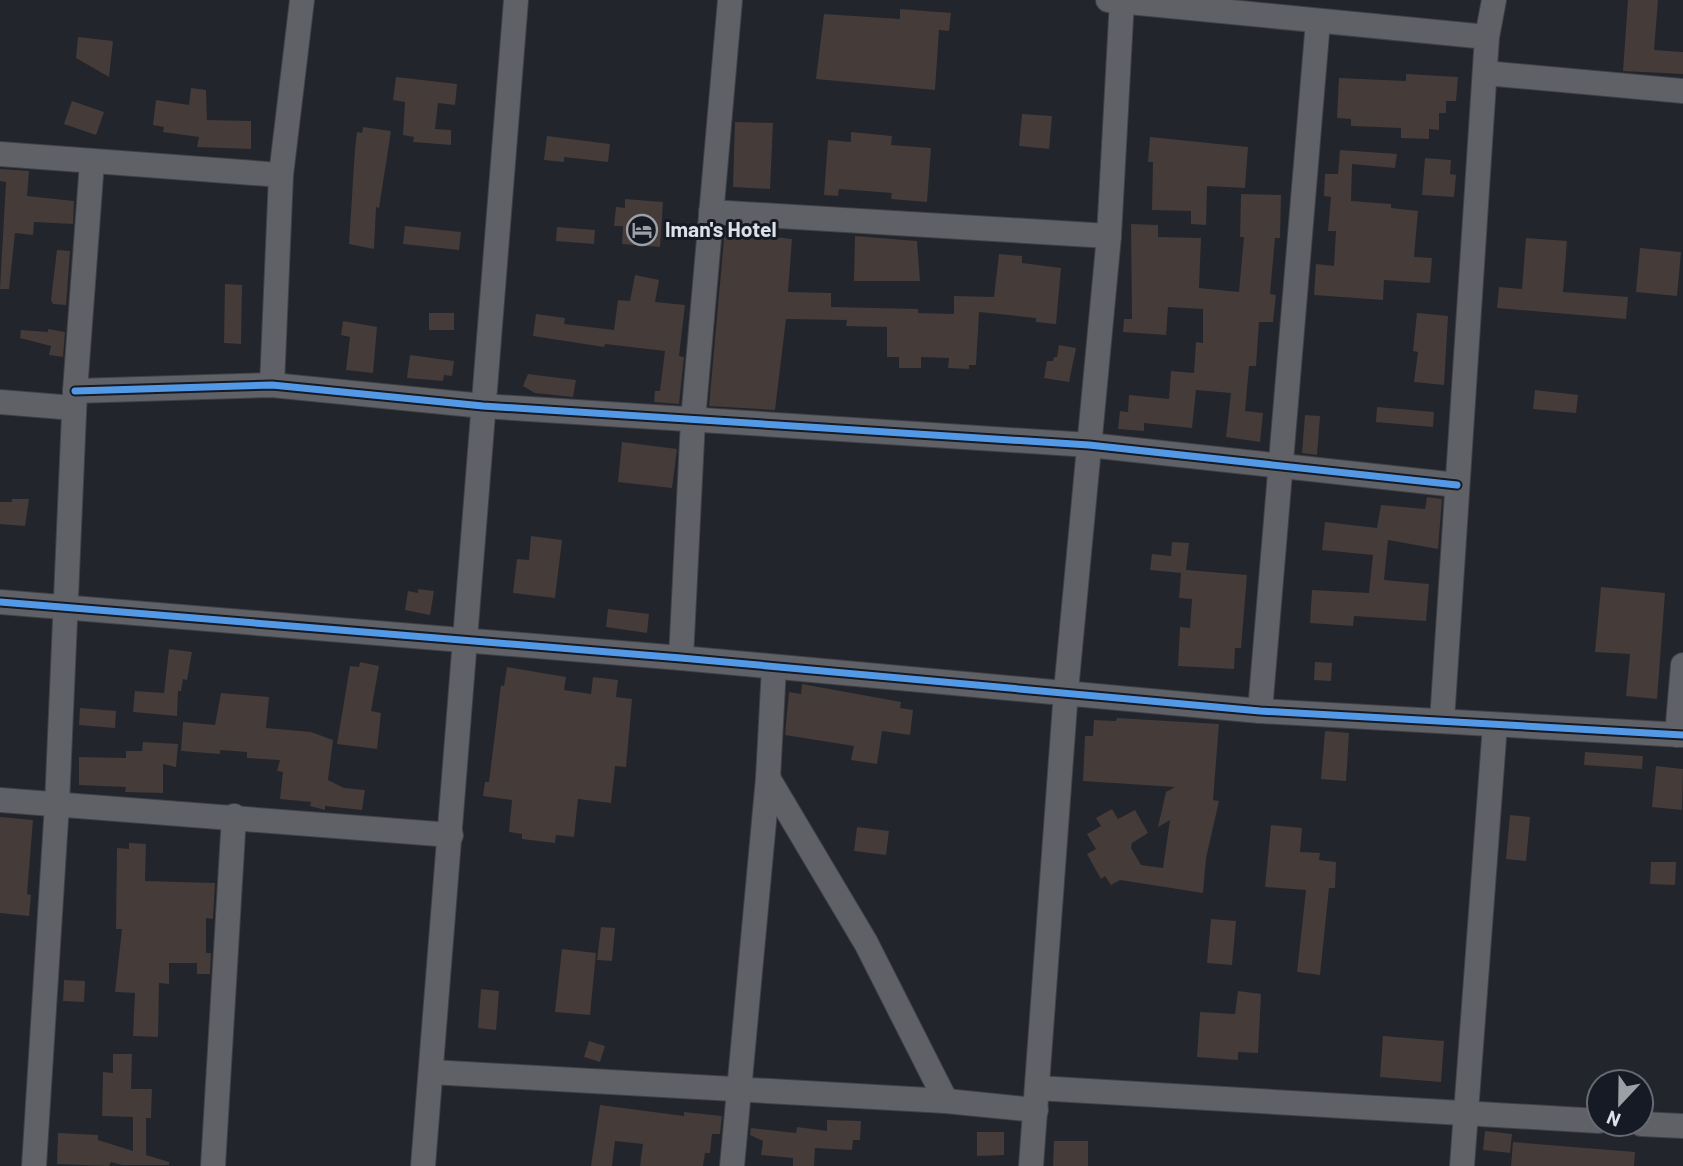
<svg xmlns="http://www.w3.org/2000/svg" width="1683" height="1166" font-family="Barlow,sans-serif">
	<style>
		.building { fill: #453b38 }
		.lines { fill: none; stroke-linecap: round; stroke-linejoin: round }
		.minor-casing { stroke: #3e4146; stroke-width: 26 }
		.minor { stroke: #5f6166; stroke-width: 24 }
		.cycleway-casing { stroke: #151a25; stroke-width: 11 }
		.cycleway { stroke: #5399e6; stroke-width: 7 }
		.labels { text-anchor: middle; stroke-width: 6; stroke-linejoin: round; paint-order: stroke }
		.poi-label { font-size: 21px; font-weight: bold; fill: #dde1e8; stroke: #151a25; text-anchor: start }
	</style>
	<rect width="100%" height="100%" fill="#22252b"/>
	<g class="building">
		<path d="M 1628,0 L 1658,0 L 1654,50 L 1683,52 L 1683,74 L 1623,71 Z"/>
		<path d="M 900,9 L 951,13 L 949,31 L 939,30 L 935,90 L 816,79 L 824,14 L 900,19 Z"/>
		<path d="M 78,37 L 113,41 L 109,77 L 76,58 Z"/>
		<path d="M 1406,74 L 1458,77 L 1456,101 L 1446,101 L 1446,113 L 1439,113 L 1439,130 L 1429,129 L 1429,139 L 1401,138 L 1401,128 L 1351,126 L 1351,119 L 1337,118 L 1339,78 L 1406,81 Z"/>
		<path d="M 396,77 L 457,84 L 455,105 L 438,103 L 435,129 L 451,130 L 451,145 L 413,142 L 414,137 L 403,135 L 405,102 L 393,100 Z"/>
		<path d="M 191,88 L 206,90 L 207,120 L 251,121 L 251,149 L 197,147 L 199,137 L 163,132 L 164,127 L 153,125 L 156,100 L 189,105 Z"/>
		<path d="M 72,101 L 104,112 L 96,135 L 64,124 Z"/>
		<path d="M 1022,114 L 1052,116 L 1049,149 L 1019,146 Z"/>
		<path d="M 735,122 L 773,123 L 770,189 L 733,187 Z"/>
		<path d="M 363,127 L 391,131 L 379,208 L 376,207 L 374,249 L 349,244 L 355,149 L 357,132 L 362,133 Z"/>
		<path d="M 851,132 L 892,136 L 891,145 L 931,148 L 927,202 L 891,199 L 892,193 L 839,189 L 838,196 L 824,195 L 828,140 L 851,142 Z"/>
		<path d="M 547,136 L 610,144 L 608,162 L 564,157 L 564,162 L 544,160 Z"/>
		<path d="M 1150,137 L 1248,147 L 1245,188 L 1207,186 L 1206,225 L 1191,224 L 1191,211 L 1152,210 L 1153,162 L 1148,162 Z"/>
		<path d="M 1340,150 L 1397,154 L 1395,168 L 1352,164 L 1351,201 L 1391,204 L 1391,208 L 1418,211 L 1414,257 L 1432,258 L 1430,283 L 1384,280 L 1383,300 L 1314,295 L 1316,264 L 1334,266 L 1336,231 L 1328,231 L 1331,197 L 1324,196 L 1325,174 L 1338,174 Z"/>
		<path d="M 1425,158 L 1451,160 L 1450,174 L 1456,175 L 1454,197 L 1422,195 Z"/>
		<path d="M 0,169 L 29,171 L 27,196 L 74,201 L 73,224 L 34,222 L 33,235 L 15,233 L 9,289 L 0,289 L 6,182 L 0,181 Z"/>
		<path d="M 1241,194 L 1281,195 L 1280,238 L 1275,238 L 1270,294 L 1276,295 L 1273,322 L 1259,322 L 1256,366 L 1249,366 L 1245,411 L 1263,413 L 1260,442 L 1226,437 L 1231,393 L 1196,390 L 1192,428 L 1144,423 L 1144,431 L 1118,429 L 1120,411 L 1128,412 L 1129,395 L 1169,399 L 1171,371 L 1194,373 L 1196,342 L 1203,343 L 1203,309 L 1168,307 L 1166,335 L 1123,332 L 1124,319 L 1132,319 L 1131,224 L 1158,225 L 1158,237 L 1201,238 L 1199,288 L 1239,292 L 1244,237 L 1240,237 Z"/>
		<path d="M 625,199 L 663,202 L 660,247 L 622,244 L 623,226 L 614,226 L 616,207 L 625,208 Z"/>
		<path d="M 405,226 L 461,232 L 459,250 L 403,244 Z"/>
		<path d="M 557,227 L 595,230 L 594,244 L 556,241 Z"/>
		<path d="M 725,228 L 767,230 L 766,236 L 792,239 L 788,292 L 831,293 L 831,307 L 918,309 L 918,313 L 954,314 L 954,296 L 994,297 L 999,254 L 1022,256 L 1022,263 L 1061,268 L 1056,324 L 1036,322 L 1036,318 L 979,312 L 976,365 L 969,365 L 969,369 L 948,368 L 949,358 L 921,357 L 921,368 L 899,368 L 899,357 L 887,357 L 887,327 L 846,326 L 847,320 L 786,319 L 775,410 L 709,406 Z"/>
		<path d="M 855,236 L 917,241 L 920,281 L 854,281 Z"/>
		<path d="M 1526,238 L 1567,241 L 1563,292 L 1628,297 L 1626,319 L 1497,308 L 1499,287 L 1522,289 Z"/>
		<path d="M 1640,248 L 1681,252 L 1677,296 L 1636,292 Z"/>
		<path d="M 57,250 L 70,251 L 66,305 L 53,304 L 51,300 Z"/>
		<path d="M 635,275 L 659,280 L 655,302 L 685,305 L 679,356 L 684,357 L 679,404 L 654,402 L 655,391 L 660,391 L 665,351 L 605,344 L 604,347 L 533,336 L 536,314 L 565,318 L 564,324 L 614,330 L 618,300 L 630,301 Z"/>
		<path d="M 225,284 L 242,285 L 241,344 L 224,343 Z"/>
		<rect x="429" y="313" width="25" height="17"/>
		<path d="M 1417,313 L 1448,316 L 1444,385 L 1414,382 L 1418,352 L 1413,351 Z"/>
		<path d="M 343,321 L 377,327 L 373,373 L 346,370 L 350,337 L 341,335 Z"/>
		<path d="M 48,329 L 65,332 L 63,357 L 49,355 L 51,346 L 20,338 L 21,330 L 48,332 Z"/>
		<path d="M 1059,345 L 1076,348 L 1069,382 L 1044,378 L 1047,361 L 1053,361 L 1054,357 L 1057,357 Z"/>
		<path d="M 410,355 L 454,361 L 452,376 L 444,375 L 443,381 L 407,378 Z"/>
		<path d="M 528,374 L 576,380 L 573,397 L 535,393 L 523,386 Z"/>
		<path d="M 1535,390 L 1578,395 L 1576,413 L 1533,409 Z"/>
		<path d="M 1377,407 L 1434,412 L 1433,427 L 1376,422 Z"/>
		<path d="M 1305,415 L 1320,416 L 1317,455 L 1302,453 Z"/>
		<path d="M 622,442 L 677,449 L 672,488 L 618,482 Z"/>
		<path d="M 1427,497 L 1442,499 L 1438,549 L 1388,540 L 1384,580 L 1429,584 L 1426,621 L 1354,616 L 1353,626 L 1310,623 L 1312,590 L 1369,593 L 1373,555 L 1322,550 L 1325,522 L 1377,528 L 1381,505 L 1425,509 Z"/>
		<path d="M 12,499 L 29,499 L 25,526 L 0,524 L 0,502 L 12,502 Z"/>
		<path d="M 531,536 L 562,540 L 555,598 L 513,593 L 517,559 L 529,560 Z"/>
		<path d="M 1172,542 L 1189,543 L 1186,570 L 1247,575 L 1241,648 L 1235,648 L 1234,669 L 1178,666 L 1180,627 L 1190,628 L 1192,599 L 1179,598 L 1181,573 L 1150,570 L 1152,554 L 1171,556 Z"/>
		<path d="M 1601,587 L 1665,593 L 1657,699 L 1626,696 L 1630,654 L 1595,652 Z"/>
		<path d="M 418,589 L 434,591 L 430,615 L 405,610 L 408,591 L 418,593 Z"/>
		<path d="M 608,609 L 649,614 L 647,633 L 606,627 Z"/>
		<path d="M 169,649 L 192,652 L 187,680 L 183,679 L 181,691 L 178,691 L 177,716 L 133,712 L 135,691 L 164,693 Z"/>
		<path d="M 360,662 L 379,666 L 371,711 L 381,713 L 377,749 L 337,744 L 350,666 L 359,667 Z"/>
		<path d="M 1315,662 L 1332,663 L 1331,681 L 1314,680 Z"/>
		<path d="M 507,667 L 566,677 L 564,690 L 591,694 L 593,677 L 618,680 L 616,697 L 632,699 L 626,767 L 615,766 L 611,803 L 578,799 L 574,837 L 556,835 L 555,843 L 522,839 L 522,834 L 509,832 L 512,800 L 483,796 L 485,782 L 489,782 L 501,685 L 504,686 Z"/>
		<path d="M 802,684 L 901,702 L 900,708 L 913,710 L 910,735 L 882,731 L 877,764 L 851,760 L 854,746 L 785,735 L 789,692 L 801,694 Z"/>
		<path d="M 221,693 L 269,697 L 266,728 L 311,732 L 333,740 L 328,780 L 344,788 L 365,790 L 362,810 L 325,806 L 325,810 L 310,806 L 311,802 L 280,799 L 283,772 L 277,771 L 280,760 L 247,758 L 247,752 L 220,750 L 220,754 L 181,751 L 183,722 L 215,725 Z"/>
		<path d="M 80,708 L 116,711 L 115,728 L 79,725 Z"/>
		<path d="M 1117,718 L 1219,724 L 1213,800 L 1219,801 L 1206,858 L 1203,893 L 1120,880 L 1111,885 L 1105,876 L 1101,879 L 1087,854 L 1096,849 L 1087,834 L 1101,826 L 1096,818 L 1112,809 L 1118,819 L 1135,810 L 1148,833 L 1132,843 L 1131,848 L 1141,865 L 1163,868 L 1170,820 L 1158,827 L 1166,792 L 1175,787 L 1083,781 L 1085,736 L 1093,736 L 1094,720 L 1116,721 Z"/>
		<path d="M 1325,731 L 1349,733 L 1346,781 L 1321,779 Z"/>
		<path d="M 143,742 L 178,744 L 176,767 L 163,764 L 163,793 L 125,792 L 126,787 L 79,785 L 79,757 L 126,758 L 126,751 L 142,751 Z"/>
		<path d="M 1585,752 L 1643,756 L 1642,769 L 1584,765 Z"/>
		<path d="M 1656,766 L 1683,769 L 1682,810 L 1652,807 Z"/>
		<path d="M 1510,815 L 1530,817 L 1526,861 L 1506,859 Z"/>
		<path d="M 0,817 L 33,820 L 27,894 L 31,895 L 29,916 L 0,913 Z"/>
		<path d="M 1271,825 L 1302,828 L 1300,852 L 1320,853 L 1319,860 L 1336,862 L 1335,888 L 1329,888 L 1320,975 L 1297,972 L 1306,890 L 1265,887 Z"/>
		<path d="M 857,827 L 889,831 L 886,855 L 854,851 Z"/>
		<path d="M 129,843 L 146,844 L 145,881 L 215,883 L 213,919 L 206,918 L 206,953 L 211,953 L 210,974 L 197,974 L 197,963 L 169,963 L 169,984 L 159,983 L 158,1037 L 133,1036 L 135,993 L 115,992 L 122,929 L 116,929 L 117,848 L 129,849 Z"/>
		<path d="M 1651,862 L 1676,862 L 1675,885 L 1650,884 Z"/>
		<path d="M 1211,919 L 1236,921 L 1232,965 L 1207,963 Z"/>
		<path d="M 601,927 L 615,928 L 612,961 L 597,960 Z"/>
		<path d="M 562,949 L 596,953 L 590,1015 L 555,1012 Z"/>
		<path d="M 64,980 L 85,981 L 84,1002 L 63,1001 Z"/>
		<path d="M 481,989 L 499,991 L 496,1030 L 478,1028 Z"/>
		<path d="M 1238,991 L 1261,994 L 1258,1053 L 1238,1052 L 1238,1060 L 1197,1057 L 1200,1012 L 1235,1014 Z"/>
		<path d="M 1383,1036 L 1444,1041 L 1441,1082 L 1380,1077 Z"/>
		<path d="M 589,1041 L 605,1046 L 600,1062 L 584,1057 Z"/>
		<path d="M 113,1054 L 132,1054 L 131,1089 L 152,1089 L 151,1118 L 146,1118 L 146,1155 L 169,1162 L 169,1165 L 122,1165 L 111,1162 L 109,1166 L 57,1164 L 58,1133 L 98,1135 L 98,1140 L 133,1151 L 133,1117 L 102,1116 L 103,1072 L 113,1073 Z"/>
		<path d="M 600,1105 L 684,1116 L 684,1112 L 722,1116 L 720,1134 L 712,1134 L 710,1153 L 705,1153 L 703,1166 L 640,1166 L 643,1144 L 615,1141 L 612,1166 L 591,1166 Z"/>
		<path d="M 827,1120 L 861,1121 L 860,1140 L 853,1140 L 852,1150 L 815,1148 L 814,1166 L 793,1166 L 793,1158 L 761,1155 L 763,1141 L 750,1135 L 751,1128 L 796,1133 L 797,1127 L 827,1131 Z"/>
		<path d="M 1485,1131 L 1512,1134 L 1510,1153 L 1483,1150 Z"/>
		<path d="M 977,1132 L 1004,1132 L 1004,1155 L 977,1156 Z"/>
		<path d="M 1054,1141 L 1088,1141 L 1088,1166 L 1053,1166 Z"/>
		<path d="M 1513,1142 L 1635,1152 L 1634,1166 L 1511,1166 Z"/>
	</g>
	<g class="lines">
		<g class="minor-casing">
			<g id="minor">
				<path d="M 1108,0 L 1487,37"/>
				<path d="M 1485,73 L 1683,91"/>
				<path d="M 0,154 L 281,175"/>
				<path d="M 711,212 L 1109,236"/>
				<path d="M 272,385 L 281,175 L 302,0"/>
				<path d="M 75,391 L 272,385 L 483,406 L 1089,445 L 1457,485"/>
				<path d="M 0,402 L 74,408"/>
				<path d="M 0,602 L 681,658 L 1260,711 L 1683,735"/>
				<path d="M 681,658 L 693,420 L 730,0"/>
				<path d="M 1260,711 L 1318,21"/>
				<path d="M 1442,721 L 1487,37 L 1494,0"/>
				<path d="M 1677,735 L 1683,665"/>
				<path d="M 768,778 L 866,943 L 946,1101"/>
				<path d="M 0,800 L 451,835"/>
				<path d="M 431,1072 L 946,1101 L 1036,1110"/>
				<path d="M 1037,1088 L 1599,1121"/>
				<path d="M 1641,1124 L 1683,1126"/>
				<path d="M 34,1166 L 57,804 L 75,391 L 92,162"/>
				<path d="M 213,1166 L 234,816"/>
				<path d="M 423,1166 L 516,0"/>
				<path d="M 732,1166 L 768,778 L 774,667"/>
				<path d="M 1031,1166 L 1066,691 L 1109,236 L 1122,0"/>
				<path d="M 1462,1166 L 1495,725"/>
			</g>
		</g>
		<use href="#minor" class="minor"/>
		<g class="cycleway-casing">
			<g id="cycleway">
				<path d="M 75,391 L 272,385 L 483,406 L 1089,445 L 1457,485"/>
				<path d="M 0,602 L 681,658 L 1260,711 L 1683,735"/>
			</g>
		</g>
		<use href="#cycleway" class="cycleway"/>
	</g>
	<defs>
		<g id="hotel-ring" transform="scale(1.575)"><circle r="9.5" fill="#151a25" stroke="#9c9fa6" stroke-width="1.5"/><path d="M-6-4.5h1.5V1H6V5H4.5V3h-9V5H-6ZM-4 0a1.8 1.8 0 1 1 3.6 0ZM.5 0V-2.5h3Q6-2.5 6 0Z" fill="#9c9fa6"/></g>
	</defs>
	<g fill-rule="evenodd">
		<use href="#hotel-ring" x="642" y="230"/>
	</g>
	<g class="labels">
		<g class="poi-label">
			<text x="665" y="237">Iman's Hotel</text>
		</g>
	</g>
	<g transform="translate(1620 1103) rotate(202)"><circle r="33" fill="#151a25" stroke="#656a73" stroke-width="2"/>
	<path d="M0-5L12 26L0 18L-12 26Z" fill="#9c9fa6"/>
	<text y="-10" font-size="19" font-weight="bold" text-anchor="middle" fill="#dde1e8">N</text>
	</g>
</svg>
